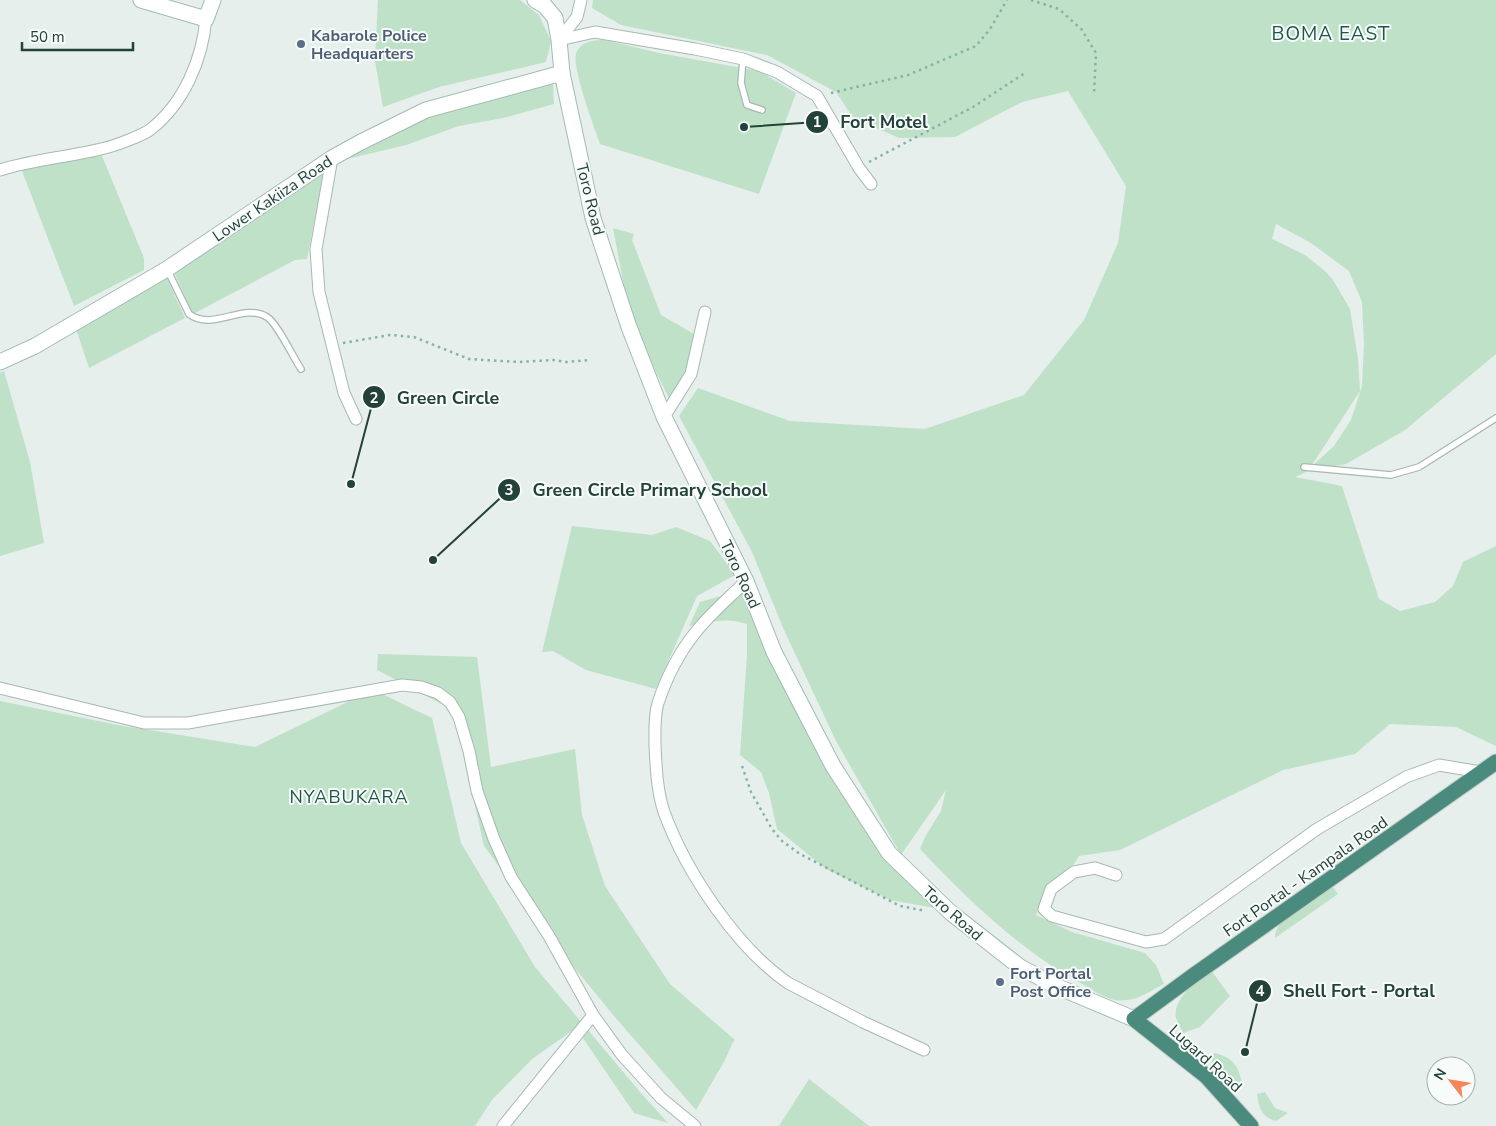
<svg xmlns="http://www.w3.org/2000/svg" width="1496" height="1126" font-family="'Nunito Sans',sans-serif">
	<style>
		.green { fill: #bee1c8; fill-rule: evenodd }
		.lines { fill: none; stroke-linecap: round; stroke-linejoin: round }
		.service-casing { stroke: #a8b8b2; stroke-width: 8 }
		.minor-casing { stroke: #a8b8b2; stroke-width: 13 }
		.secondary-casing { stroke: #a3bbb3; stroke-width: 17 }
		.trunk-casing { stroke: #c1cac8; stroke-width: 17 }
		.path { stroke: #85b4a6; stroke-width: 2.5; stroke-dasharray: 2.5 4; stroke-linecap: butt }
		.service { stroke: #fff; stroke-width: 5.5 }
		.minor { stroke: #fff; stroke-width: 11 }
		.secondary { stroke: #fff; stroke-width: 15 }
		.trunk { stroke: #4a8b7d; stroke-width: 15 }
		.service-dot { fill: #5c6f8a; stroke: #f7fbf9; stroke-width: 2 }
		.labels { text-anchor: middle; stroke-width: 4; stroke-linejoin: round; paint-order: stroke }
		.service-label { font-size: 16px; font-weight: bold; fill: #4e5e75; stroke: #f7fbf9; text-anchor: start }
		.street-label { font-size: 16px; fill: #23423a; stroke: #f7fbf9 }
		.neighbourhood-label { font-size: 18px; letter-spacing: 1px; fill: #1e5649; stroke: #f7fbf9 }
		.quarter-label { font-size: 19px; letter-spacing: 1px; fill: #1e5649; stroke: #f7fbf9 }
		.leader { fill: none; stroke: #23423a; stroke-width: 2 }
		.callout-dot { fill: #23423a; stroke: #f7fbf9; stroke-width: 2 }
		.mark-label { font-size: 15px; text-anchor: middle; font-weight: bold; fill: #fff }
		.callout-label { font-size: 18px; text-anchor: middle; font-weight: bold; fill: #23423a; stroke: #f7fbf9; stroke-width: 4; stroke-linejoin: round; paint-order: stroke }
	</style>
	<rect width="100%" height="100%" fill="#e6efeb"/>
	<g class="green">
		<path d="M 378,0 L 520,0 L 539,15 L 551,41 L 546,62 L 439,87 L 383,107 L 375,61 Z"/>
		<path d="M 593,0 L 1496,0 L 1496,354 L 1405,430 L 1346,464 L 1308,471 L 1295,477 L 1342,486 L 1379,599 L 1400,611 L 1435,602 L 1453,586 L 1463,562 L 1496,546 L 1496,746 L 1456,727 L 1390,724 L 1355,754 L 1283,770 L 1120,850 L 1079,856 C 1066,878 1045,892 1036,915 L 1072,932 L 1145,953 L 1156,965 L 1164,984 C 1149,992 1133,1003 1115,1000 C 1104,998 1093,990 1084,985 C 1021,951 969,901 920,849 L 925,837 L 941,811 L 946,790 L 901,855 L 836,741 L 784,630 L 752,552 L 679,416 L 698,388 L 790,421 L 925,429 L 1024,395 L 1084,320 L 1118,243 L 1126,186 L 1068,91 L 1022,102 L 955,137 L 899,138 L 853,118 L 836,92 L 767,55 L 621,25 L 592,8 ZM 1276,224 L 1311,243 L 1349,271 L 1362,302 L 1364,344 L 1362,386 L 1351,420 L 1334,446 L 1310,468 L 1360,391 L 1358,359 L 1350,309 L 1333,280 L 1326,272 L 1305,255 L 1272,239 Z"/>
		<path d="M 605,40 L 659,53 L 759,71 L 796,93 L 759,194 L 600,144 C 594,127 572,68 576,54 C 580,41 594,40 605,40 Z"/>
		<path d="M 549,82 L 553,85 L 554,104 L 503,118 L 459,126 L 406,145 L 347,159 L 354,150 L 420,120 Z"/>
		<path d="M 102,156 L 144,258 L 144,270 L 74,306 L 22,171 C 45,158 76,158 102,156 Z"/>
		<path d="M 324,170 L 307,259 L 295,260 L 193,314 L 174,272 Z"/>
		<path d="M 613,228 L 634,234 L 632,240 L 661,315 L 701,338 L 673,406 L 631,323 Z"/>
		<path d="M 167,278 L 185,318 L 89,368 L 76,329 Z"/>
		<path d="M 4,371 L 30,462 L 44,543 L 0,556 L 0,373 Z"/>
		<path d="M 572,526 L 652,535 L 676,527 L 710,541 L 735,575 L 697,596 L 656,689 L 586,670 L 553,651 L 542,652 Z"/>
		<path d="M 749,588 L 826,748 L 890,851 L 941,909 L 890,900 L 826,869 L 777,829 L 769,793 L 761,772 L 740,755 L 747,655 L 747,624 C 726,617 710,622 689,626 L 700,602 Z"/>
		<path d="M 378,654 L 477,657 L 491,767 L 575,749 L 582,815 L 605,886 L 670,984 L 735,1040 L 732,1044 L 725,1060 L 696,1110 L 614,1016 L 560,950 L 484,846 L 464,756 L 451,709 L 377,670 Z"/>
		<path d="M 366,693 L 382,694 L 432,718 L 461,843 L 535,967 L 640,1092 L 668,1123 L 634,1113 L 576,1028 L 532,1059 L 492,1100 L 475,1126 L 0,1126 L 0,701 L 118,725 L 255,747 Z"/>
		<path d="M 1331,885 L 1338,894 L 1275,938 C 1276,914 1312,898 1331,885 Z"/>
		<path d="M 1210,969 L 1230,996 L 1200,1027 L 1183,1033 C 1181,1028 1178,1023 1176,1018 C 1172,1000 1198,979 1210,969 Z"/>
		<path d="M 1214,1053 C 1233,1057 1240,1067 1242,1086 L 1233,1083 L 1210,1059 Z"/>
		<path d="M 809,1079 L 869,1126 L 779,1126 Z"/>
		<path d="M 1265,1092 L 1275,1108 L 1288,1113 L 1276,1121 C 1261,1117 1259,1108 1257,1094 Z"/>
	</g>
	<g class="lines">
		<g class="service-casing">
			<g id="service">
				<path d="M 743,59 L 741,83 L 747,105 L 762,110"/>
				<path d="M 167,269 L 189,314 C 213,332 243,302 267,317 C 277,323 293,357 301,369"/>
				<path d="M 1304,467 L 1391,475 L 1419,467 L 1496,418"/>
			</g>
		</g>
		<g class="minor-casing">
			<g id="minor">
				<path d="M 559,40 L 595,32 L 695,49 L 743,59 L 777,72 L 817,96 L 859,168 L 871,184"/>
				<path d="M 559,40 L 577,17 L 581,0"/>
				<path d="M 332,158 L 316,249 L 319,292 L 344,393 L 356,419"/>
				<path d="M 0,170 C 34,159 70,157 105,148 C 114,146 144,135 151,129 C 184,103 202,60 206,19"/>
				<path d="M 664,417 L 691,374 L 705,312"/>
				<path d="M 746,581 C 729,598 710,614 695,633 C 679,653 666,679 658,703 C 654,716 655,731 655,745 C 656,767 657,791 664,812 C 686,872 736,947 788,983 L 863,1022 L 924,1050"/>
				<path d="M 0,688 L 144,723 L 188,723 L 402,685 L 421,687 L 438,693 L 450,702 L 459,717 L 469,751 L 477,791 L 494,839 L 511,877 L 549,936 L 593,1015 L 622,1055 L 661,1098 L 695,1126"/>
				<path d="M 1116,875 L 1095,868 L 1074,872 L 1051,889 L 1044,909 L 1052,916 L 1146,942 L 1164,939 L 1317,829 L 1406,777 L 1439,765 L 1481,772"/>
				<path d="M 503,1126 L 593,1015"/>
			</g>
		</g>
		<g class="secondary-casing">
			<g id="secondary">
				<path d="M 141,0 L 206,19 L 213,0"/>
				<path d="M 535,0 L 545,6 L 555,18 L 559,40 L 562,73 L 593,218 L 629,327 L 664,417 L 746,581 L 774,652 L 833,766 L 889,853 L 950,912 L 1020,967 L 1058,987 L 1134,1019"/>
				<path d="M 0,362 L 35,346 L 167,269 L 332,158 L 361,142 L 426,110 L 562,73"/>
			</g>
		</g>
		<g class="trunk-casing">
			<path id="trunk" d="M 1251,1126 L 1206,1076 L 1134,1019 L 1194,975 L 1496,762"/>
		</g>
		<g class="path">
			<path d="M 1031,0 L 1059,9 L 1082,30 L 1096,53 L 1094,93"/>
			<path d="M 831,93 L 908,75 L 976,46 L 990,29 L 1007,0"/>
			<path d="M 869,162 L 973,107 L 1025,73"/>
			<path d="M 343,343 L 390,335 L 414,337 L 469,359 L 518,362 L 553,360 L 567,362 L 589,360"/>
			<path d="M 742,766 L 751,792 L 772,829 L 782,841 L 800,854 L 900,906 L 926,911"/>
		</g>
		<use href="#service" class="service"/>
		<use href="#minor" class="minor"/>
		<use href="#secondary" class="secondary"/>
		<use href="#trunk" class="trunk"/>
	</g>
	<g class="service-dot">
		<circle cx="301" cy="44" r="5"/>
		<circle cx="1000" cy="982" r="5"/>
	</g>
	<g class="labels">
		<g class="service-label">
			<text x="311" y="41">Kabarole Police<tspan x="311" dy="18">Headquarters</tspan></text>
			<text x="1010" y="979">Fort Portal<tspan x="1010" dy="18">Post Office</tspan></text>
		</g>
		<g class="street-label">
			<text transform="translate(272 198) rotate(-34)" y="6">Lower Kakiiza Road</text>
			<text transform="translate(591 199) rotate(76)" y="6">Toro Road</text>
			<text transform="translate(741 574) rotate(65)" y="6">Toro Road</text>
			<text transform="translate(1305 876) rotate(-35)" y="6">Fort Portal - Kampala Road</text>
			<text transform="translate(953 913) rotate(41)" y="6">Toro Road</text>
			<text transform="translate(1206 1058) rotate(42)" y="6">Lugard Road</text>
		</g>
		<g class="neighbourhood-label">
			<text x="349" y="803">NYABUKARA</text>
		</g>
		<g class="quarter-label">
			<text x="1331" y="40">BOMA EAST</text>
		</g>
	</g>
	<path class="leader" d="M744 127L817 122M351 484L374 397M433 560L509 490M1245 1052L1260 991"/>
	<g class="callout-dot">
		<circle cx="744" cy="127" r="5"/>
		<circle cx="351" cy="484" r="5"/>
		<circle cx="433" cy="560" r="5"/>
		<circle cx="1245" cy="1052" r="5"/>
		<circle cx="817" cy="122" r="12"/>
		<circle cx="374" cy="397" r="12"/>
		<circle cx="509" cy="490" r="12"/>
		<circle cx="1260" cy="991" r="12"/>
	</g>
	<g class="mark-label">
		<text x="817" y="127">1</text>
		<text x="374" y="403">2</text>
		<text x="509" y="495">3</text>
		<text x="1260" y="996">4</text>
	</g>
	<g class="callout-label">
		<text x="884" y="128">Fort Motel</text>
		<text x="448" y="404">Green Circle</text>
		<text x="650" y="496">Green Circle Primary School</text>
		<text x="1359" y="997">Shell Fort - Portal</text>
	</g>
	<g transform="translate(1451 1081) rotate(301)"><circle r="24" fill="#f7fbf9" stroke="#a2b1ad"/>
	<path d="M0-4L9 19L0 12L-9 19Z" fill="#f7845b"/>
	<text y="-8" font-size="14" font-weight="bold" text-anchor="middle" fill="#23423a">N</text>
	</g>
	<path d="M22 42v8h111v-8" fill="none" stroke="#23423a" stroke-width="2.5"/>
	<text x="30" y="42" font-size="15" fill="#23423a" stroke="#f7fbf9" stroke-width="4" paint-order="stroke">50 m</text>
</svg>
